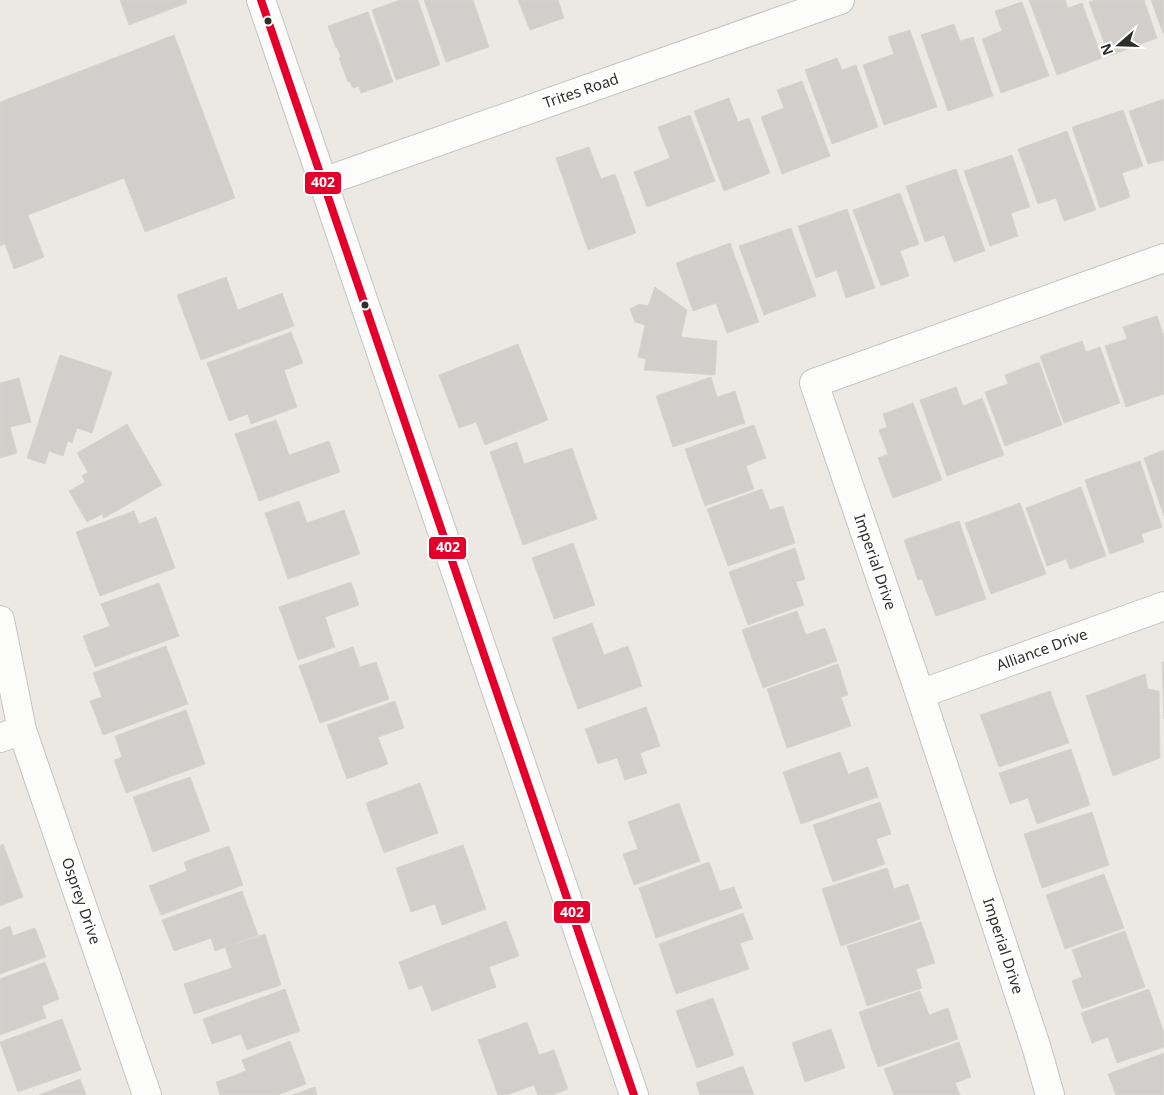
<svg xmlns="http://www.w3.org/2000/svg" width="1164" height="1095" font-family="'Noto Sans',sans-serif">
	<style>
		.building { fill: #d1cecb; stroke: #d7d4d0 }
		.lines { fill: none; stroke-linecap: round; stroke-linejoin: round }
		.minor-casing { stroke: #c5c4c5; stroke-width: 30 }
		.tertiary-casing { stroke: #c5c4c5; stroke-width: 30 }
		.minor { stroke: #fcfcfb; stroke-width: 28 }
		.tertiary { stroke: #fcfcfb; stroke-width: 28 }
		.bus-1-casing { stroke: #fff; stroke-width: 11 }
		.bus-1 { stroke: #e4002b; stroke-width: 8 }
		.bus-dot { fill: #2e2e2e; stroke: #fff; stroke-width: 2 }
		.labels { text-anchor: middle; stroke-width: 5; stroke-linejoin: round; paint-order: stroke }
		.street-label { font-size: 15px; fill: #2e2e2e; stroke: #fff }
		.line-badge { stroke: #fff; stroke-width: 2 }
		.badge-label { font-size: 14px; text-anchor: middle; font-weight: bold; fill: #fff }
	</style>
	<rect width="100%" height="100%" fill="#ece8e4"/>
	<g class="building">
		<path d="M 120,0 L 186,0 L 187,3 L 129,25 Z"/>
		<path d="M 400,0 L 418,0 L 440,65 L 396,80 L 372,10 Z"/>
		<path d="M 424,0 L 473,0 L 489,47 L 446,62 Z"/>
		<path d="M 518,0 L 558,0 L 564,18 L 530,30 Z"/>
		<path d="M 1029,0 L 1065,0 L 1068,8 L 1082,3 L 1102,58 L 1057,75 Z"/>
		<path d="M 1095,0 L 1144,0 L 1157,38 L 1109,56 L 1089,2 Z"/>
		<path d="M 1151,0 L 1164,0 L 1164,33 L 1163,33 Z"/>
		<path d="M 1022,2 L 1049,76 L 1001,93 L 982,39 L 1002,31 L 995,11 Z"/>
		<path d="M 368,12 L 393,82 L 361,93 L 359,86 L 353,88 L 350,82 L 348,82 L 339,58 L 341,57 L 337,47 L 336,48 L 328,26 Z"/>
		<path d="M 954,24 L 960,41 L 973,37 L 993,96 L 948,111 L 921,35 Z"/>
		<path d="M 910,30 L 937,107 L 884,125 L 863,65 L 894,54 L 888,37 Z"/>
		<path d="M 174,35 L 235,198 L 145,232 L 124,178 L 28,215 L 44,257 L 14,269 L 5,244 L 0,246 L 0,102 Z"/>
		<path d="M 837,58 L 842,70 L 856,65 L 878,127 L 832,144 L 805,70 Z"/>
		<path d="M 802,81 L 830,156 L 782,174 L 761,117 L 784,108 L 777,90 Z"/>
		<path d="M 729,98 L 738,122 L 749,118 L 770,173 L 724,191 L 694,111 Z"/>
		<path d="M 1164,99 L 1164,160 L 1148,164 L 1129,111 Z"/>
		<path d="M 1123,110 L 1143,166 L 1122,173 L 1130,197 L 1100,208 L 1072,127 Z"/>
		<path d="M 690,115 L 715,181 L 647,207 L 634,172 L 670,158 L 658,127 Z"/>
		<path d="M 1067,131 L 1096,210 L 1064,221 L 1056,198 L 1038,204 L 1018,149 Z"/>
		<path d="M 589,147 L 601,179 L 615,174 L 636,233 L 588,250 L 556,158 Z"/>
		<path d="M 1012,155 L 1030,207 L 1011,213 L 1018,236 L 990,246 L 964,171 Z"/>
		<path d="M 956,169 L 985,251 L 954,262 L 944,235 L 925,242 L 906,186 Z"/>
		<path d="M 900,193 L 919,244 L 900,251 L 909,276 L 881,286 L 853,210 Z"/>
		<path d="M 847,209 L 875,288 L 846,298 L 837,270 L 816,278 L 798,226 Z"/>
		<path d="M 791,228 L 816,296 L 764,315 L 739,246 Z"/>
		<path d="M 730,243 L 759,322 L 727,333 L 716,303 L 693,311 L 676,263 Z"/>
		<path d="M 226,277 L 238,310 L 282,293 L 294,326 L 201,360 L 177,295 Z"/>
		<path d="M 655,287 L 687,310 L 681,337 L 717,341 L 715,375 L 644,370 L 646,359 L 638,357 L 645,325 L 635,322 L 630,309 L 639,304 L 648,306 Z"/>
		<path d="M 1157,316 L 1164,336 L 1164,394 L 1126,407 L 1105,346 L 1127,339 L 1123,327 Z"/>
		<path d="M 291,332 L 303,363 L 284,370 L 297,407 L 251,424 L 248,414 L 229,421 L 207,363 Z"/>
		<path d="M 1082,341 L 1086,352 L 1100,347 L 1120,403 L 1064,423 L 1040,356 Z"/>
		<path d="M 518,344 L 548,420 L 485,445 L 476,422 L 459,428 L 439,375 Z"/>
		<path d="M 60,355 L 112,372 L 92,433 L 77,428 L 72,443 L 68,441 L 63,456 L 49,451 L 45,464 L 27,458 Z"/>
		<path d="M 1039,362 L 1062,425 L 1005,446 L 985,392 L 1008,384 L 1005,375 Z"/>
		<path d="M 711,377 L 717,397 L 735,391 L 745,423 L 673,447 L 656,396 Z"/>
		<path d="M 19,378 L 31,422 L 10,427 L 17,453 L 0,458 L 0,383 Z"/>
		<path d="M 956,387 L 963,406 L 982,398 L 1004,455 L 947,476 L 920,400 Z"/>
		<path d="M 913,403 L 942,480 L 893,498 L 878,458 L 888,454 L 879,430 L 887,427 L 883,414 Z"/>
		<path d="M 276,420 L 289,455 L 329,441 L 340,472 L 259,501 L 235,434 Z"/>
		<path d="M 127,424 L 162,485 L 104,518 L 102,514 L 87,522 L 69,491 L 85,482 L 82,476 L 88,472 L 77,453 Z"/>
		<path d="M 754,425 L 766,458 L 746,466 L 754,489 L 705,506 L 685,449 Z"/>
		<path d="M 517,442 L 524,464 L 572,448 L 597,519 L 523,545 L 490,452 Z"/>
		<path d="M 1164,450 L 1164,516 L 1144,458 Z"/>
		<path d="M 1140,461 L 1162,527 L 1141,534 L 1144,542 L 1110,554 L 1085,480 Z"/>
		<path d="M 1081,487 L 1106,556 L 1070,569 L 1066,559 L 1047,566 L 1026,508 Z"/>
		<path d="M 762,489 L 770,510 L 783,506 L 795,543 L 728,566 L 707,509 Z"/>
		<path d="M 299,501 L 307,523 L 344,510 L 360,554 L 288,579 L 265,513 Z"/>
		<path d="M 1020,503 L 1046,574 L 991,594 L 965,523 Z"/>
		<path d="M 134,511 L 139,524 L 156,517 L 175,568 L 100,596 L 76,532 Z"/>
		<path d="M 959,521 L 986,599 L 936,616 L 922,579 L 918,580 L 904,540 Z"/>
		<path d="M 573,543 L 595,605 L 554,619 L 532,558 Z"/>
		<path d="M 795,548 L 805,579 L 796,582 L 804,605 L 748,625 L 729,572 Z"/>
		<path d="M 351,582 L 359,605 L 325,617 L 335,647 L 298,660 L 279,607 Z"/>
		<path d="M 159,583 L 179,636 L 95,667 L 83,636 L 110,626 L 101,604 Z"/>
		<path d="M 797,611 L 806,635 L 825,628 L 837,661 L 763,688 L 742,630 Z"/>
		<path d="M 592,623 L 604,655 L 628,646 L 642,686 L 578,709 L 552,638 Z"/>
		<path d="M 166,646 L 188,704 L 103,735 L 90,701 L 102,697 L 93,673 Z"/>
		<path d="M 353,647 L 360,667 L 376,662 L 389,699 L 320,723 L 299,666 Z"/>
		<path d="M 1162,662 L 1164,662 L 1164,719 Z"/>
		<path d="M 838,664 L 848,695 L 841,697 L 851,726 L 787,748 L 767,689 Z"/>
		<path d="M 1145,674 L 1148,689 L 1159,691 L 1160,758 L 1113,776 L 1086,696 Z"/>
		<path d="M 1050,691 L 1069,743 L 999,767 L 980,715 Z"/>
		<path d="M 395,701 L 404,728 L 378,737 L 388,764 L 347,779 L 327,725 Z"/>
		<path d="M 646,707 L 660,746 L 640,753 L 647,773 L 625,780 L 617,758 L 598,764 L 585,729 Z"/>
		<path d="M 186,710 L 205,764 L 126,793 L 114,760 L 122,757 L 115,736 Z"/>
		<path d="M 1071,749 L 1090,805 L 1037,824 L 1028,798 L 1010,804 L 999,773 Z"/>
		<path d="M 840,752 L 848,774 L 868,767 L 878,797 L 801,824 L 783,772 Z"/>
		<path d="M 190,777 L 210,831 L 153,852 L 133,797 Z"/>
		<path d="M 420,783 L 438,833 L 384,853 L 366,803 Z"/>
		<path d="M 880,802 L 891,834 L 876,839 L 885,864 L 833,882 L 813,825 Z"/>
		<path d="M 679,803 L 700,861 L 634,885 L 623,854 L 638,849 L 628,822 Z"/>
		<path d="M 1092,812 L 1109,865 L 1042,888 L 1024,834 Z"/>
		<path d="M 3,844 L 23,897 L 0,906 L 0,846 Z"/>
		<path d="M 463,845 L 486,909 L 442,925 L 435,904 L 411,912 L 396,868 Z"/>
		<path d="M 229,846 L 243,885 L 161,915 L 149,886 L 187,871 L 184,862 Z"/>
		<path d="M 709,862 L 720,891 L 734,887 L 742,908 L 656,938 L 639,888 Z"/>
		<path d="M 887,868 L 894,889 L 908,884 L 920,919 L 841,946 L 822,889 Z"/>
		<path d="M 1104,874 L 1124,928 L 1065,949 L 1046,895 Z"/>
		<path d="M 242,891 L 258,935 L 215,951 L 211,938 L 174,951 L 162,920 Z"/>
		<path d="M 743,913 L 753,939 L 740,943 L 749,969 L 676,994 L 659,944 Z"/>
		<path d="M 506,921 L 519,956 L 489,967 L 496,987 L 432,1011 L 422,985 L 409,990 L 399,962 Z"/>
		<path d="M 921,922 L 935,963 L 916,969 L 922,988 L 867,1006 L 847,946 Z"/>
		<path d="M 10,926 L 13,936 L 35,928 L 46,957 L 0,974 L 0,930 Z"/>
		<path d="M 1125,931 L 1145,987 L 1082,1009 L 1072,981 L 1082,977 L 1072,950 Z"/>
		<path d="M 265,934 L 281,985 L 194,1014 L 184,984 L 232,968 L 225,947 Z"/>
		<path d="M 45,962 L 59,999 L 42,1006 L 46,1018 L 0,1035 L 0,979 Z"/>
		<path d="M 285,989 L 300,1031 L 247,1050 L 241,1034 L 212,1044 L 203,1019 Z"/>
		<path d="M 1149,989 L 1164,1033 L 1164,1047 L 1117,1063 L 1108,1037 L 1092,1043 L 1081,1013 Z"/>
		<path d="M 920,991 L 929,1015 L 948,1008 L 958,1039 L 878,1067 L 859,1012 Z"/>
		<path d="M 713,998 L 734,1055 L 697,1068 L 676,1011 Z"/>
		<path d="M 62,1019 L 81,1070 L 18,1092 L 0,1042 Z"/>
		<path d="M 527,1022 L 539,1055 L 554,1050 L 568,1089 L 552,1095 L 538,1095 L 534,1085 L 507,1095 L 498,1095 L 478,1040 Z"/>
		<path d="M 831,1029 L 845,1068 L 805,1082 L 792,1043 Z"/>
		<path d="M 290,1041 L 306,1084 L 278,1095 L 220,1095 L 216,1082 L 246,1071 L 242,1060 Z"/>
		<path d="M 959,1042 L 971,1077 L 955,1083 L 960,1095 L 894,1095 L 884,1069 Z"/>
		<path d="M 1164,1053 L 1164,1095 L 1116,1095 L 1108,1074 Z"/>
		<path d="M 743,1066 L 754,1095 L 700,1095 L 696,1083 Z"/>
		<path d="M 80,1079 L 86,1095 L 39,1095 Z"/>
		<path d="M 315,1087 L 317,1095 L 292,1095 Z"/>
	</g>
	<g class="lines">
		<g class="minor-casing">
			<g id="minor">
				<path d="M 323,182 L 840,0"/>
				<path d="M 0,620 L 22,730 L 147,1095"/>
				<path d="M 920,694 L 1164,606"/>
				<path d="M 0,738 L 22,730"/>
				<path d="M 1050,1095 L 1037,1049 L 920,694 L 814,383 L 1164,258"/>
			</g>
		</g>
		<g class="tertiary-casing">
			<path id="tertiary" d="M 261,0 L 634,1095"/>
		</g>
		<use href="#minor" class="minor"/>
		<use href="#tertiary" class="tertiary"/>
		<g class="bus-1-casing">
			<path id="bus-1" d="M 261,0 L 634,1095"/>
		</g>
		<use href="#bus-1" class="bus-1"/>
	</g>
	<g class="bus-dot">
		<circle cx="268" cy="21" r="4.5"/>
		<circle cx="365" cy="305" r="4.5"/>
	</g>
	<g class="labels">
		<g class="street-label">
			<text transform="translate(581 91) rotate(-19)" y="5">Trites Road</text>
			<text transform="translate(875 562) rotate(71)" y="5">Imperial Drive</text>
			<text transform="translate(1042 650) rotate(-20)" y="5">Alliance Drive</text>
			<text transform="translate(81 901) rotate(71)" y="5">Osprey Drive</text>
			<text transform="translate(1003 946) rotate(72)" y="5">Imperial Drive</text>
		</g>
	</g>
	<g class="line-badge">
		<rect x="304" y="171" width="38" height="24" rx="5" fill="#e4002b"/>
		<rect x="428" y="536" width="39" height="24" rx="5" fill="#e4002b"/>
		<rect x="553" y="900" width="38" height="24" rx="5" fill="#e4002b"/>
	</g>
	<g class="badge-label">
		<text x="323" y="187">402</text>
		<text x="448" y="552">402</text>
		<text x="572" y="917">402</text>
	</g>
	<g transform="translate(1119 45) rotate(250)" stroke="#ffffff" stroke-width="4" paint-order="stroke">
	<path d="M0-4L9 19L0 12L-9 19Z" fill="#2e2e2e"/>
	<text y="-8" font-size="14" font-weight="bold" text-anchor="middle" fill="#2e2e2e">N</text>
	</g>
</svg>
